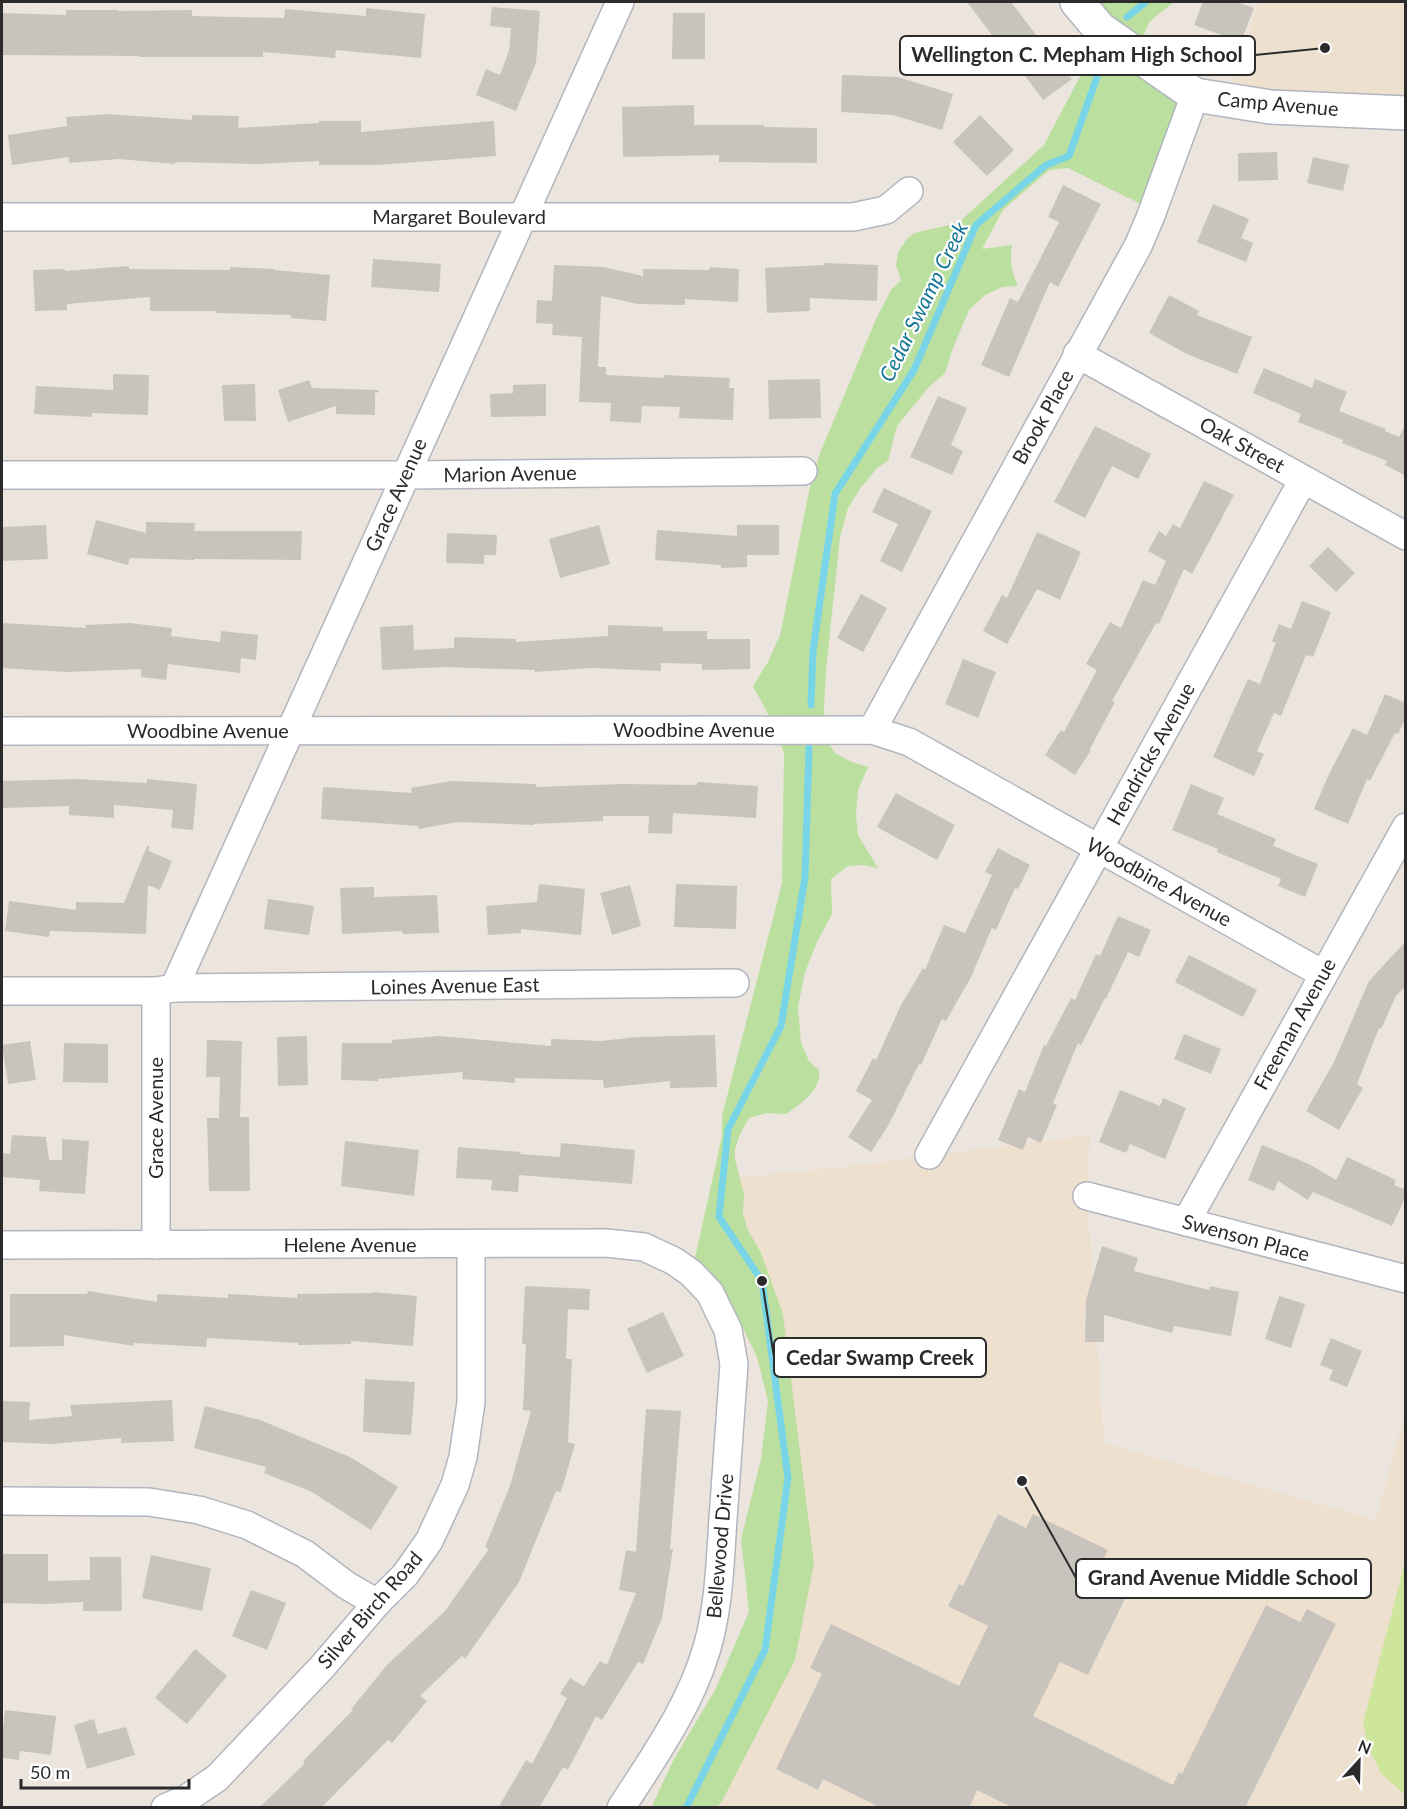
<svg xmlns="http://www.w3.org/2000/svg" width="1407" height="1809" font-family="Lato,sans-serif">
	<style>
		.education { fill: #ede0cf }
		.green { fill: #bbdf9e }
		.pitch { fill: #cde69b }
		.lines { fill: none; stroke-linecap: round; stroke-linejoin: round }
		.stream { stroke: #78d5e7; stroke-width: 7 }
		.building { fill: #c8c3bd }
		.minor-casing { stroke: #b2b5be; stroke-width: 30 }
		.tertiary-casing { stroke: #b2b5be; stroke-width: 36 }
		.minor { stroke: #fff; stroke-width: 27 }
		.tertiary { stroke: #fff; stroke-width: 33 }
		.labels { text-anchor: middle; stroke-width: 4.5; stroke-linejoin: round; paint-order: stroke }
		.street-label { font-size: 20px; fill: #2b2b2b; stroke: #fff }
		.water-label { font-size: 21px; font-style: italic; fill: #167695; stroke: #fff }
		.leader { fill: none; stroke: #2b2b2b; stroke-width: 2 }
		.callout-dot { fill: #2b2b2b; stroke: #fff; stroke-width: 2 }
		.callout { fill: #fff; stroke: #2b2b2b; stroke-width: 2 }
		.callout-label { font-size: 21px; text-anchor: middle; font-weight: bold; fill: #2b2b2b }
	</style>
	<rect width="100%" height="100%" fill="#ece5de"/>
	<g class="education">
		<path d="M 1258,2 L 1405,2 L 1405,94 L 1276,101 L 1229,95 Z"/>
		<path d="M 1090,1135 L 1087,1196 L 1104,1443 L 1376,1520 L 1405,1412 L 1405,1807 L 717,1808 L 795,1660 L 761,1253 L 747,1228 L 743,1213 L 744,1194 L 740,1177 L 834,1168 Z"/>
	</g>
	<path class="green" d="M 1077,2 L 1174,2 L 1149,22 L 1136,55 L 1195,95 L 1153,210 L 1068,168 L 1049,170 L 1003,210 L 982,249 L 1012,245 C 1010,261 1011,271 1018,286 L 1002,287 L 985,295 L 969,310 L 953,348 L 945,373 L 929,387 L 897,426 L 888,461 L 877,468 L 860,489 L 848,508 L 840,537 L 826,671 L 824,709 L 827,741 L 835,753 L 852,762 L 868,767 L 858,790 L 856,815 L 858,835 L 878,868 L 862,865 L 848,866 L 831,879 L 832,914 L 817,942 L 805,972 L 798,1007 L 801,1043 L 809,1061 L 819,1070 C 822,1090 801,1104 786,1114 L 767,1113 L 749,1118 L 740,1134 L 735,1149 L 735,1159 L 744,1194 L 743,1213 L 747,1228 L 761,1253 L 783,1314 L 814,1563 L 795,1660 L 722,1801 L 717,1807 L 651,1808 L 673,1761 L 715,1690 L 749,1612 L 741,1539 L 761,1459 L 768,1401 L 757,1357 L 737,1316 L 693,1267 L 722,1136 L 722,1116 L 782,883 L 784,753 L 768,714 L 753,686 L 768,662 L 780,635 L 811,482 L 820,453 L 876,319 L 891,290 L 901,280 L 896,265 L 898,252 L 907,239 L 914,233 L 958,223 L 1044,145 L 1103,33 Z"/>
	<path class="pitch" d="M 1405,1562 L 1405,1795 L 1381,1773 L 1369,1749 L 1363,1723 Z"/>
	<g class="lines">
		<g class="stream">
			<path d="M 1127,17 L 1146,2"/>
			<path d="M 811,705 L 813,651 L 835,494 L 914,370 L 976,225 L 1046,165 L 1069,156 L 1101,66 L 1103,53"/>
			<path d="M 686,1808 L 765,1650 L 788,1478 L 762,1281 L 719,1217 L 728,1129 L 781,1026 L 805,877 L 809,748"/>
		</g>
	</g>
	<g class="building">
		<path d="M 967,2 L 1011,2 L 1040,40 L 1042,39 L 1072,79 L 1043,100 L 1006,50 L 1004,51 Z"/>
		<path d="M 1203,2 L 1237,2 L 1254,8 L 1241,42 L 1194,25 Z"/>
		<path d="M 492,7 L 540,11 L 536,63 L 516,111 L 476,95 L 486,69 L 500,75 L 509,51 L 511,28 L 490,26 Z"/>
		<path d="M 366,8 L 425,14 L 421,58 L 336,50 L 335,58 L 263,52 L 263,57 L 139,57 L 139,56 L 2,55 L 2,13 L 66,15 L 66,10 L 118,10 L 118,11 L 192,10 L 192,16 L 284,18 L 285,9 L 366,16 Z"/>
		<path d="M 673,13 L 705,13 L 705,59 L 672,59 Z"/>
		<path d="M 842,75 L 898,77 L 953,94 L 942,130 L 893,115 L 841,112 Z"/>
		<path d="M 694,105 L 694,125 L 764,125 L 764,127 L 817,128 L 817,163 L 719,162 L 719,155 L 623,157 L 622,107 Z"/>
		<path d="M 108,114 L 192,120 L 192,115 L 239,116 L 238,128 L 319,123 L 319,121 L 361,121 L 361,132 L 494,121 L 496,156 L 378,165 L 319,165 L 319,161 L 258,164 L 175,162 L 175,164 L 119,159 L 69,163 L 69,157 L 12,165 L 8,135 L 67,126 L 66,117 Z"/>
		<path d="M 980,115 L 1014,150 L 987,176 L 953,142 Z"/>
		<path d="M 1277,152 L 1278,180 L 1238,181 L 1238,153 Z"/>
		<path d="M 1313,157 L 1349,165 L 1343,191 L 1307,183 Z"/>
		<path d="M 1063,185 L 1101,204 L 1058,287 L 1050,282 L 1009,377 L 981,365 L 1010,298 L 1018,302 L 1059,222 L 1048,217 Z"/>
		<path d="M 1213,204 L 1249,219 L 1241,238 L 1253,243 L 1246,262 L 1197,242 Z"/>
		<path d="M 373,259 L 441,264 L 439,292 L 371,287 Z"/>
		<path d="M 824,263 L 878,265 L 877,301 L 810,298 L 810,311 L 767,313 L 765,268 L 824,265 Z"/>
		<path d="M 554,265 L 603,267 L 643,276 L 643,269 L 709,270 L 710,267 L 739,269 L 738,302 L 685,299 L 685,305 L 638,304 L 601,296 L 598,367 L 606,367 L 606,375 L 664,378 L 664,375 L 730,378 L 729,388 L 734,388 L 733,420 L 679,418 L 680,407 L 642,406 L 641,423 L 610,421 L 611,403 L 579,402 L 582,337 L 552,335 L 553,324 L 536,323 L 537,300 L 552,301 Z"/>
		<path d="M 129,266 L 129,269 L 230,270 L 230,267 L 274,269 L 274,270 L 330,275 L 326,321 L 291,318 L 291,315 L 216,313 L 216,311 L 150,311 L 150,297 L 67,304 L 67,310 L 35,311 L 33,270 L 65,269 L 65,271 Z"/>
		<path d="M 1169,295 L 1199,311 L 1197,315 L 1252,337 L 1237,374 L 1187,354 L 1149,333 Z"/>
		<path d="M 1264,368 L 1312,388 L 1315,379 L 1347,392 L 1339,411 L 1386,429 L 1385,431 L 1399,437 L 1406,424 L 1406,476 L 1385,465 L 1387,461 L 1342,443 L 1343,440 L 1298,422 L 1301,414 L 1253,393 Z"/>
		<path d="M 113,374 L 149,375 L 148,415 L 92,413 L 92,417 L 34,414 L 36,386 L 113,390 Z"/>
		<path d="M 820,379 L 821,418 L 769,419 L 768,380 Z"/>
		<path d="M 309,380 L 312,388 L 379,390 L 379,392 L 375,393 L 375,415 L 336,414 L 336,406 L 288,422 L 278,390 Z"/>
		<path d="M 255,384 L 256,421 L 224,421 L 222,385 Z"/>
		<path d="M 546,384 L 546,416 L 491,417 L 490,394 L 513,393 L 513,385 Z"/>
		<path d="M 938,396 L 967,408 L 951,445 L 963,451 L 952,475 L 910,457 Z"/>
		<path d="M 1095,426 L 1151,454 L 1138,479 L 1112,466 L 1085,518 L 1054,502 Z"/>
		<path d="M 1204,481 L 1234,495 L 1192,574 L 1184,569 L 1159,624 L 1156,623 L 1112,701 L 1115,702 L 1090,749 L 1091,750 L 1075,775 L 1045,755 L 1061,730 L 1064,732 L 1097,670 L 1086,664 L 1110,622 L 1121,628 L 1143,580 L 1155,585 L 1166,561 L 1148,551 L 1159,531 L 1166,536 L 1173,524 L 1180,528 Z"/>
		<path d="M 884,488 L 932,511 L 902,572 L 880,561 L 898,524 L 872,512 Z"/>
		<path d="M 96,520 L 146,533 L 146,522 L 195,523 L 194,531 L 302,531 L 301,560 L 194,559 L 194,560 L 130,558 L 128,565 L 87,554 Z"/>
		<path d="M 46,525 L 48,559 L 2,561 L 2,527 Z"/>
		<path d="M 599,525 L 610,564 L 560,578 L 549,539 Z"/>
		<path d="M 737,525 L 779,525 L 779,555 L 747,555 L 747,567 L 721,568 L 721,565 L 655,560 L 657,530 L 737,536 Z"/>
		<path d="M 1037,532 L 1081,552 L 1060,600 L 1037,589 L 1007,644 L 983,631 L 1002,595 L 1007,598 Z"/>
		<path d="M 447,533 L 497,535 L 496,555 L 484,555 L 484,564 L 446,563 Z"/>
		<path d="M 1328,547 L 1355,573 L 1336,592 L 1309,566 Z"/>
		<path d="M 861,594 L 887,608 L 863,652 L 837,638 Z"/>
		<path d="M 1302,601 L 1331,612 L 1313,657 L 1306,655 L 1281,716 L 1274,713 L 1257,751 L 1264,754 L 1254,776 L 1213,757 L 1248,679 L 1260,684 L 1276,643 L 1272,641 L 1279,624 L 1291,629 Z"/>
		<path d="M 2,623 L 86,628 L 85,625 L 130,623 L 172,628 L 171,636 L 220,642 L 221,631 L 258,635 L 256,660 L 241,658 L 240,673 L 168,664 L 166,680 L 141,677 L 141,669 L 66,672 L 2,668 Z"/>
		<path d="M 413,625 L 414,650 L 454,648 L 454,637 L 516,639 L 516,642 L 608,636 L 608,625 L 663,627 L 663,631 L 707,631 L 707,639 L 750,639 L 750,669 L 702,670 L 702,664 L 661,663 L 661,671 L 592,668 L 535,672 L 535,670 L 444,667 L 382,670 L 380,627 Z"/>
		<path d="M 963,659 L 996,672 L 978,718 L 945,704 Z"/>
		<path d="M 1385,694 L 1406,703 L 1406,717 L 1398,734 L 1395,733 L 1370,781 L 1367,779 L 1348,824 L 1314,809 L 1329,774 L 1353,728 L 1367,735 Z"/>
		<path d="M 77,779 L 147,783 L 147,779 L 197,784 L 193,830 L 171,828 L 173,810 L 114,805 L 114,818 L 69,815 L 69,806 L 2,808 L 2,781 Z"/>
		<path d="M 451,781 L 536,784 L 536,787 L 623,784 L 697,785 L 697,782 L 758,786 L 756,818 L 673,813 L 672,834 L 648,833 L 649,816 L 603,816 L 603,821 L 534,824 L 534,825 L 457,822 L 419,829 L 418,826 L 321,819 L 323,787 L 412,793 L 411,788 Z"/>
		<path d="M 1191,784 L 1224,798 L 1217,814 L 1276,839 L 1273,846 L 1318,864 L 1305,897 L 1278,886 L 1281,879 L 1217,852 L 1218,849 L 1172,830 Z"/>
		<path d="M 896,793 L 955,825 L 937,860 L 877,827 Z"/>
		<path d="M 147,846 L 149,846 L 149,851 L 172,861 L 160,890 L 148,885 L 146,934 L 50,931 L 49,937 L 5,931 L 9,901 L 76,910 L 76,902 L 124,903 Z"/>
		<path d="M 998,848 L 1030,865 L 1018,889 L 1015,888 L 996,930 L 992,928 L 971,977 L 946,1021 L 942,1019 L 921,1065 L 919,1064 L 888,1126 L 871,1152 L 848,1137 L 872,1100 L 856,1091 L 873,1058 L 876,1060 L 901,1005 L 923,968 L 925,970 L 944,925 L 965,933 L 992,875 L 985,872 Z"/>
		<path d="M 539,884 L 585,889 L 581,935 L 521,929 L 521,933 L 488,935 L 486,906 L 537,902 Z"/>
		<path d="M 676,884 L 737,886 L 736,929 L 674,927 Z"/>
		<path d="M 630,885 L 641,926 L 612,935 L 600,893 Z"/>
		<path d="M 374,887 L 374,897 L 437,895 L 439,933 L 403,934 L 402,931 L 342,934 L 340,888 Z"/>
		<path d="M 268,899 L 314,906 L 309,935 L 264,929 Z"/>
		<path d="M 1118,916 L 1151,930 L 1139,957 L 1128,952 L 1106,999 L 1105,998 L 1081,1045 L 1078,1043 L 1053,1103 L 1057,1105 L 1041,1143 L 1028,1137 L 1023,1150 L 998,1140 L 1019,1089 L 1025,1092 L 1044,1045 L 1046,1046 L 1071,998 L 1075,1000 L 1096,954 L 1100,956 Z"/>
		<path d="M 1406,941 L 1406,986 L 1396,996 L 1381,1029 L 1379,1028 L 1357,1084 L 1363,1088 L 1339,1130 L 1306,1111 L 1334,1062 L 1369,981 Z"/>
		<path d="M 1189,955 L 1257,990 L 1243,1017 L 1175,982 Z"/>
		<path d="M 1184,1034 L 1221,1049 L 1211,1074 L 1174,1059 Z"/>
		<path d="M 715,1035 L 717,1087 L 670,1088 L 670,1081 L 604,1088 L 603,1080 L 515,1078 L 515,1083 L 462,1079 L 463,1072 L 378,1079 L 378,1081 L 341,1080 L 342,1043 L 392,1043 L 392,1040 L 439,1036 L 551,1046 L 551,1039 L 601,1041 L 637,1037 Z"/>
		<path d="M 307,1036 L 308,1085 L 278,1086 L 277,1037 Z"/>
		<path d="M 207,1040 L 242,1041 L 240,1117 L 249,1117 L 250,1191 L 209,1191 L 207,1118 L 219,1118 L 220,1077 L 206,1077 Z"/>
		<path d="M 30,1041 L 36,1080 L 8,1084 L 2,1045 Z"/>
		<path d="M 64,1043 L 108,1044 L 108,1083 L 63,1082 Z"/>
		<path d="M 1120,1090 L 1160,1106 L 1163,1098 L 1186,1108 L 1165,1159 L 1130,1144 L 1126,1153 L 1099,1142 Z"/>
		<path d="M 12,1135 L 46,1137 L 49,1160 L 62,1160 L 62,1139 L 89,1141 L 85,1194 L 39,1191 L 40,1180 L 2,1177 L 2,1153 L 10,1154 Z"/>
		<path d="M 345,1141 L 419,1150 L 414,1196 L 341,1186 Z"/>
		<path d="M 561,1143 L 635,1150 L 632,1184 L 519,1175 L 518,1192 L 491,1190 L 492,1180 L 456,1178 L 458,1147 L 521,1152 L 520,1154 L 560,1157 Z"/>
		<path d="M 1262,1145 L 1309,1164 L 1336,1180 L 1347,1157 L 1396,1180 L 1394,1185 L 1406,1190 L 1406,1196 L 1392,1226 L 1313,1192 L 1308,1200 L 1278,1181 L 1274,1191 L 1248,1180 Z"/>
		<path d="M 1102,1246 L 1138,1258 L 1134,1271 L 1209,1290 L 1210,1286 L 1239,1292 L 1231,1336 L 1174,1326 L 1172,1333 L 1104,1315 L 1104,1342 L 1085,1342 L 1086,1300 Z"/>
		<path d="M 525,1286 L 590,1289 L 589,1310 L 568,1309 L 566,1359 L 572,1359 L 568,1442 L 575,1444 L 561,1492 L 556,1491 L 519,1582 L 465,1659 L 462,1656 L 420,1696 L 427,1701 L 392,1743 L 388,1740 L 321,1808 L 259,1808 L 305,1763 L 303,1761 L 353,1710 L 351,1709 L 387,1665 L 445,1611 L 489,1549 L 485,1547 L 510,1486 L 531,1411 L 523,1410 L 526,1344 L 522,1344 Z"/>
		<path d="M 88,1291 L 157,1302 L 157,1294 L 228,1298 L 228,1294 L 297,1298 L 297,1294 L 373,1293 L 373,1292 L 417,1296 L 413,1346 L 351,1341 L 351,1344 L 298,1345 L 298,1343 L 207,1338 L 206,1347 L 134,1343 L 134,1346 L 64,1335 L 64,1346 L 10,1347 L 10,1294 L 87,1294 Z"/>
		<path d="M 1279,1296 L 1305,1304 L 1291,1348 L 1265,1339 Z"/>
		<path d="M 663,1312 L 684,1356 L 647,1373 L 627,1329 Z"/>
		<path d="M 1331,1338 L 1362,1351 L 1347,1387 L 1329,1380 L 1333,1370 L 1320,1365 Z"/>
		<path d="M 365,1379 L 415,1382 L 411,1435 L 363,1432 Z"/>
		<path d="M 172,1400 L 174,1441 L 121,1443 L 121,1438 L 51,1444 L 2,1442 L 2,1401 L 30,1402 L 29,1420 L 72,1416 L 70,1405 Z"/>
		<path d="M 205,1406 L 260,1420 L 352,1458 L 398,1487 L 371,1530 L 312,1492 L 264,1473 L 266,1467 L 194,1448 Z"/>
		<path d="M 646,1409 L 681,1411 L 670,1549 L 673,1549 L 662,1618 L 643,1664 L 638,1662 L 602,1720 L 596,1716 L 568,1770 L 563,1767 L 539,1808 L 498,1808 L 526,1760 L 532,1764 L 567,1698 L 560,1694 L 570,1678 L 584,1686 L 600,1661 L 607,1665 L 636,1593 L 619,1590 L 626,1550 L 636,1552 Z"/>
		<path d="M 998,1514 L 1026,1528 L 1033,1514 L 1108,1550 L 1099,1569 L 1132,1584 L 1088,1675 L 1060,1662 L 1033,1716 L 1173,1785 L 1179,1772 L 1182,1774 L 1266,1605 L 1300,1622 L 1307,1609 L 1336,1624 L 1245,1808 L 1013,1808 L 977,1790 L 969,1808 L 881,1808 L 823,1779 L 818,1790 L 776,1769 L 822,1674 L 810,1668 L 831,1624 L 959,1686 L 988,1626 L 948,1606 L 959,1584 L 963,1586 Z"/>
		<path d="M 2,1554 L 48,1554 L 48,1581 L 90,1580 L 90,1557 L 121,1557 L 122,1611 L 83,1611 L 83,1602 L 47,1604 L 2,1603 Z"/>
		<path d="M 151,1555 L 211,1568 L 202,1611 L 142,1598 Z"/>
		<path d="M 251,1590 L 286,1603 L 267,1650 L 232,1636 Z"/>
		<path d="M 195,1649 L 227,1676 L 187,1724 L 155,1698 Z"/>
		<path d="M 5,1710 L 56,1716 L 51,1755 L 20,1751 L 19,1760 L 2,1758 L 2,1736 Z"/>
		<path d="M 94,1719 L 98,1734 L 126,1727 L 135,1755 L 87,1769 L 74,1725 Z"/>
	</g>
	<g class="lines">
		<g class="minor-casing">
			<g id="minor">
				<path d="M 2,217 L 853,217 L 886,210 L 909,191"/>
				<path d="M 1077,354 L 1406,536"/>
				<path d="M 2,475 L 405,475 L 803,471"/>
				<path d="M 872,730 L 1138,246 L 1150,218 L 1195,95"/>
				<path d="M 2,731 L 872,730 L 909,742 L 1323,974"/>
				<path d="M 174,988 L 620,2"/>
				<path d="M 2,991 L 156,991 L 174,988 L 735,983"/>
				<path d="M 156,991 L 156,1245"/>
				<path d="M 929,1155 L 1303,480"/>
				<path d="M 1087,1196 L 1406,1279"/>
				<path d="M 1186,1222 L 1406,827"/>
				<path d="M 2,1245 L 606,1243 L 644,1247 L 674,1261 L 691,1273 L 710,1293 L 728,1330 L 734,1364 C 730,1416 727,1467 723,1519 C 720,1563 719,1609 706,1651 C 689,1708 653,1758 621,1808"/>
				<path d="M 2,1501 L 149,1502 L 199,1510 L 247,1525 L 305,1554 L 346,1585 L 377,1603"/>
				<path d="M 165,1808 L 186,1799 L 217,1778 L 323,1666 L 377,1603 L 405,1575 L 429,1541 L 455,1485 L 463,1457 L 471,1402 L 471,1245"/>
			</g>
		</g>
		<g class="tertiary-casing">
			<path id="tertiary" d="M 1077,2 L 1100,29 L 1195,95 L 1270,107 L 1406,113"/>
		</g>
		<use href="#minor" class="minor"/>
		<use href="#tertiary" class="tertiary"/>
	</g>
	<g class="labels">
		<g class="street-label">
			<text transform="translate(1278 104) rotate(5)" y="7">Camp Avenue</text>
			<text x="459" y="224">Margaret Boulevard</text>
			<text transform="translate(1043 417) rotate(-61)" y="7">Brook Place</text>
			<text transform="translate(1242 445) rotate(29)" y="7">Oak Street</text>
			<text transform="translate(510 474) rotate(-1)" y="7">Marion Avenue</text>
			<text transform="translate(396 495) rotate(-66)" y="7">Grace Avenue</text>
			<text x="694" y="737">Woodbine Avenue</text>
			<text x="208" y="738">Woodbine Avenue</text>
			<text transform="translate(1151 754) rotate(-61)" y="7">Hendricks Avenue</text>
			<text transform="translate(1159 882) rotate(29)" y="7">Woodbine Avenue</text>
			<text transform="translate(455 986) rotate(-1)" y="7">Loines Avenue East</text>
			<text transform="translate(1295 1024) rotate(-61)" y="7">Freeman Avenue</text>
			<text transform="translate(156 1118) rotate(-90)" y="7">Grace Avenue</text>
			<text transform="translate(1246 1238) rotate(15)" y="7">Swenson Place</text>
			<text x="350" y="1252">Helene Avenue</text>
			<text transform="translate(720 1546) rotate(-85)" y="7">Bellewood Drive</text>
			<text transform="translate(370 1610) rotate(-49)" y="7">Silver Birch Road</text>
		</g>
		<g class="water-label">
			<text transform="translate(924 302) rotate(-64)" y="7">Cedar Swamp Creek</text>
		</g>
	</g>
	<path class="leader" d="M1325 48L1255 55M762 1281L774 1357M1022 1481L1076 1578"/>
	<g class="callout-dot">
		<circle cx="1325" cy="48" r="6"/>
		<circle cx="762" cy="1281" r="6"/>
		<circle cx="1022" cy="1481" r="6"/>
	</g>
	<g class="callout">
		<rect x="900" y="36" width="355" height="39" rx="6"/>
		<rect x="774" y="1338" width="212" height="39" rx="6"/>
		<rect x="1076" y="1559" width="295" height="39" rx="6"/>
	</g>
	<g class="callout-label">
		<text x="1077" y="62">Wellington C. Mepham High School</text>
		<text x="880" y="1365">Cedar Swamp Creek</text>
		<text x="1223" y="1585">Grand Avenue Middle School</text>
	</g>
	<rect width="1407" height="1809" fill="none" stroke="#2b2b2b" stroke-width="6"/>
	<g transform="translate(1359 1761) rotate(22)" stroke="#ffffff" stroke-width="4.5" paint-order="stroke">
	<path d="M0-4.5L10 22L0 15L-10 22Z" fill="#2b2b2b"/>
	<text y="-9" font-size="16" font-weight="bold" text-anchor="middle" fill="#2b2b2b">N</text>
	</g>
	<path d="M21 1779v9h168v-9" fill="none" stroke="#2b2b2b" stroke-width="3"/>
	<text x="30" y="1779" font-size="18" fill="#2b2b2b" stroke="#ffffff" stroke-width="4.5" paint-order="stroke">50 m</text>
</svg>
